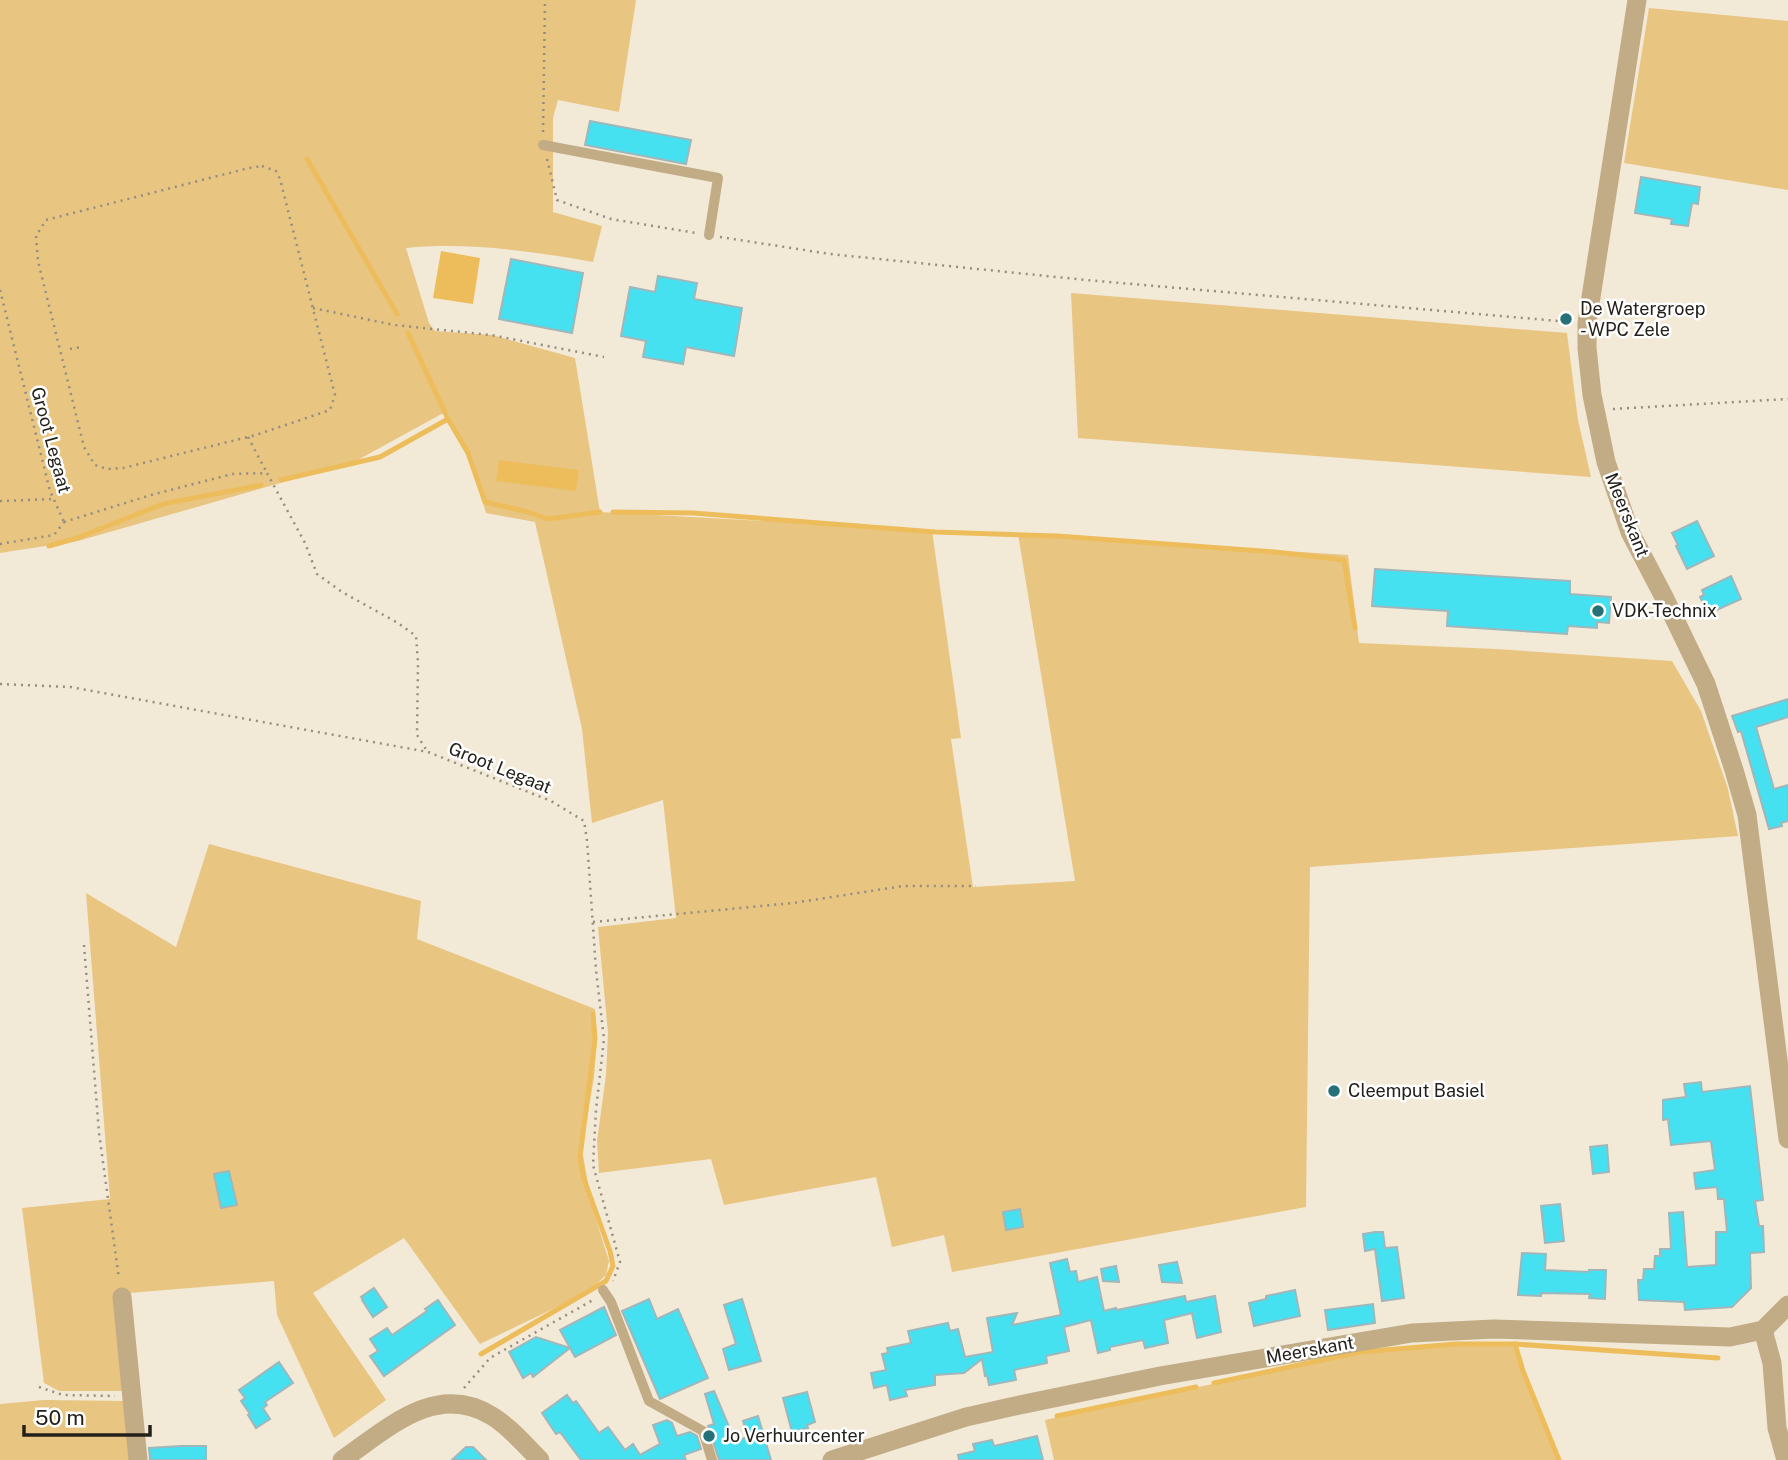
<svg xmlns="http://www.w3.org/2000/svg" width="1788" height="1460" font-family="'Public Sans',sans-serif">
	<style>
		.green { fill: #e9c582 }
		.water { fill: #edbd5c }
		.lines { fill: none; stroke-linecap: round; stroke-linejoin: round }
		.stream { stroke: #edbd5c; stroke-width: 5 }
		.building { fill: #46e1f1; stroke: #9fb7ba; stroke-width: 2 }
		.path { stroke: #948d80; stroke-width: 2.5; stroke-dasharray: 2 5; stroke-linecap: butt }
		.lane { stroke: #c1ac86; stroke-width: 10 }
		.street { stroke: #c1ac86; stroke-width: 19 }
		.poi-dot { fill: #267077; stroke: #fff; stroke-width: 2.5 }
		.labels { text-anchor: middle; stroke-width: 5; stroke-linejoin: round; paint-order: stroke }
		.poi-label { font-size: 18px; fill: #24201a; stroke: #fff; text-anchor: start }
		.street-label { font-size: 18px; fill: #24201a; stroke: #fff }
	</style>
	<rect width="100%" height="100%" fill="#f3e9d7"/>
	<g class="green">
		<path d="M 0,0 L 636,0 L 619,112 L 558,100 L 553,118 L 553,212 L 602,226 L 593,262 C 532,251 468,242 406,248 L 429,323 L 435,331 L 492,335 L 575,358 L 600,512 L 932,530 L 961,738 L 951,739 L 973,887 L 1075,881 L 1018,534 L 1348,555 L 1359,643 L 1496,649 L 1672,661 L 1701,711 L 1728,789 L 1738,836 L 1310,867 L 1306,1207 L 952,1272 L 944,1235 L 892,1247 L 876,1177 L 724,1205 L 711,1159 L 599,1173 L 597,1141 L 606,1075 L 608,1033 L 598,927 L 676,918 L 663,800 L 592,823 L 582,729 L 535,522 L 486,513 L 472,467 L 447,411 L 354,462 L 78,541 L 0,553 Z"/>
		<path d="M 1649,8 L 1788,21 L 1788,190 L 1624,163 Z"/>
		<path d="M 1071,293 L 1567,333 L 1578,420 L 1591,477 L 1078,438 Z"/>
		<path d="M 209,844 L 421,901 L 417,939 L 595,1009 L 597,1039 L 594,1077 L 582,1149 L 592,1207 L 609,1261 L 606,1275 L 588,1292 L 480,1344 L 404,1238 L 313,1293 L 386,1400 L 334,1438 L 277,1315 L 274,1281 L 117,1294 L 127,1391 L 59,1391 L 44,1383 L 22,1208 L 110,1199 L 86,893 L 176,947 Z"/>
		<path d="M 1464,1342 L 1514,1343 L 1522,1372 L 1558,1460 L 1054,1460 L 1045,1420 L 1361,1352 Z"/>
		<path d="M 44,1400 L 126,1401 L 140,1460 L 0,1460 L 0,1404 Z"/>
	</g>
	<g class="water">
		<path d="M 441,251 L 480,258 L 473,304 L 433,298 Z"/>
		<path d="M 499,460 L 579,470 L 576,491 L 496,481 Z"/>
	</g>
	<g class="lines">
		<g class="stream">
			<path d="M 307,159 L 397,314"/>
			<path d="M 408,333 L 448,419 L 468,453 L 485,502 L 528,512 L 548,519 L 600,512"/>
			<path d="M 281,480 L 380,457 L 448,419"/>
			<path d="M 613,512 L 693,513 L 935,532 L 1057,536 L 1275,552 L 1344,560 L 1355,628"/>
			<path d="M 49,546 L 77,538 L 163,504 L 261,485"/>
			<path d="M 1515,1344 L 1523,1371 L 1559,1460"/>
			<path d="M 481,1354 L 606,1281 L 613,1266 L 610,1251 L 584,1179 L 580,1157 L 595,1039 L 593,1014"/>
			<path d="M 1214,1383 L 1360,1352 L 1456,1344 L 1515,1344 L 1718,1358"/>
			<path d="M 1057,1416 L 1196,1387"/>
		</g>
	</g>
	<g class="building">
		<path d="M 590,121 L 691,140 L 686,164 L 585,145 Z"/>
		<path d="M 1641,177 L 1700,187 L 1698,204 L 1692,203 L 1688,226 L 1671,224 L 1672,219 L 1635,213 Z"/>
		<path d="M 511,259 L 583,273 L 572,333 L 499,319 Z"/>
		<path d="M 658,276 L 697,283 L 694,299 L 742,308 L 734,356 L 686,347 L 683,364 L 643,357 L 646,341 L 621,336 L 630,287 L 655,292 Z"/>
		<path d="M 1697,521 L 1714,556 L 1687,569 L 1676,546 L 1678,545 L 1672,533 Z"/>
		<path d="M 1375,569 L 1570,581 L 1570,594 L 1611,597 L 1609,623 L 1597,622 L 1597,628 L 1568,626 L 1567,634 L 1447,626 L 1448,611 L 1372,606 Z"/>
		<path d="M 1731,576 L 1741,599 L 1708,614 L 1700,597 L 1704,595 L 1702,590 Z"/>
		<path d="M 1788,699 L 1788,717 L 1756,727 L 1774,789 L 1788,785 L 1788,821 L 1781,823 L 1782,826 L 1769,829 L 1741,731 L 1738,732 L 1732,716 Z"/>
		<path d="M 1701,1082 L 1702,1092 L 1750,1086 L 1763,1200 L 1755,1201 L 1759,1226 L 1763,1226 L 1764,1252 L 1750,1253 L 1751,1288 L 1732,1307 L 1685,1310 L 1684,1302 L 1639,1300 L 1638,1280 L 1643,1280 L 1644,1269 L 1654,1269 L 1655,1256 L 1660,1256 L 1660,1249 L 1671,1249 L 1669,1213 L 1683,1212 L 1687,1267 L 1716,1265 L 1716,1232 L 1727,1232 L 1724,1199 L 1718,1199 L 1717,1187 L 1696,1189 L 1694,1173 L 1715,1170 L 1711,1141 L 1671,1145 L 1668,1119 L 1663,1120 L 1663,1100 L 1686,1097 L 1684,1084 Z"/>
		<path d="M 1607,1145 L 1609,1172 L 1593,1174 L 1590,1147 Z"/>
		<path d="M 229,1171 L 237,1205 L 221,1208 L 214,1174 Z"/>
		<path d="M 1560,1204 L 1564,1241 L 1545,1243 L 1541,1206 Z"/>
		<path d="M 1020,1209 L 1023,1227 L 1006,1230 L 1003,1212 Z"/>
		<path d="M 1375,1232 L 1383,1232 L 1385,1248 L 1397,1247 L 1404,1298 L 1382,1301 L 1375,1249 L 1365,1251 L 1363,1234 Z"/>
		<path d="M 1522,1253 L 1546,1254 L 1545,1270 L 1589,1272 L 1589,1270 L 1606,1270 L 1605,1299 L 1589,1298 L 1590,1294 L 1541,1293 L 1541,1296 L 1518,1295 Z"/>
		<path d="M 1067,1259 L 1070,1272 L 1076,1271 L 1078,1282 L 1097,1277 L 1104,1311 L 1116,1308 L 1117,1310 L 1185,1296 L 1186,1302 L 1215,1296 L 1221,1332 L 1197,1338 L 1192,1313 L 1164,1320 L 1168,1343 L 1145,1348 L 1143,1340 L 1110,1347 L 1110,1350 L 1098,1353 L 1091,1320 L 1064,1327 L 1069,1351 L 1046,1356 L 1047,1363 L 1014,1370 L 1016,1380 L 989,1385 L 987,1375 L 985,1376 L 982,1359 L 964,1373 L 935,1375 L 935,1385 L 905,1390 L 907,1396 L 890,1400 L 887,1385 L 874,1388 L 871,1373 L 886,1370 L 882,1354 L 888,1353 L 887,1348 L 911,1343 L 908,1331 L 948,1323 L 950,1331 L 958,1329 L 965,1357 L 993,1352 L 987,1318 L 1017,1313 L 1012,1325 L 1061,1315 L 1050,1263 Z"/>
		<path d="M 1177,1262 L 1182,1283 L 1162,1282 L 1159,1265 Z"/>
		<path d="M 1116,1266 L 1119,1282 L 1103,1281 L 1101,1269 Z"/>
		<path d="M 374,1288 L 387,1307 L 373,1317 L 362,1300 L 363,1299 L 361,1297 Z"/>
		<path d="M 1295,1290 L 1300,1316 L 1254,1326 L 1249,1303 L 1266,1299 L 1266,1296 Z"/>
		<path d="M 649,1299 L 657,1319 L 678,1309 L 708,1378 L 660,1399 L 622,1311 Z"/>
		<path d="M 742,1299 L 761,1361 L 729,1370 L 723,1349 L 736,1344 L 724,1305 Z"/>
		<path d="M 438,1300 L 455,1325 L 384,1376 L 370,1356 L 378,1351 L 370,1339 L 387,1328 L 392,1335 L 427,1311 L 425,1309 Z"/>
		<path d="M 1373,1304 L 1375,1323 L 1328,1330 L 1325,1310 Z"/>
		<path d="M 604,1307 L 616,1335 L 575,1357 L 570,1348 L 533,1377 L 531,1373 L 523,1378 L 509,1352 L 536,1337 L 570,1348 L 560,1330 Z"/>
		<path d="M 279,1362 L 293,1383 L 265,1402 L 267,1405 L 263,1408 L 270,1419 L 256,1428 L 248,1415 L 250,1414 L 241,1401 L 245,1398 L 239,1390 Z"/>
		<path d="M 714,1391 L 735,1441 L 748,1437 L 743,1421 L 758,1416 L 771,1460 L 719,1460 L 708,1426 L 714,1424 L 705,1394 Z"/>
		<path d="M 807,1392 L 815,1422 L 807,1425 L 808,1428 L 792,1432 L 783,1398 Z"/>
		<path d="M 567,1395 L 573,1403 L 576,1401 L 599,1433 L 608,1427 L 625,1450 L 633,1444 L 640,1455 L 660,1444 L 653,1425 L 667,1420 L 672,1423 L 677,1436 L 690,1432 L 697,1436 L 701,1449 L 684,1455 L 686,1460 L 581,1460 L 560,1432 L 556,1434 L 542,1413 Z"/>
		<path d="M 1037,1436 L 1043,1460 L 959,1460 L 958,1455 L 975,1451 L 973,1444 L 992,1440 L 994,1446 Z"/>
		<path d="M 181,1446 L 206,1446 L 206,1460 L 150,1460 L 149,1448 Z"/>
		<path d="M 466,1447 L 473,1447 L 486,1460 L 452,1460 Z"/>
	</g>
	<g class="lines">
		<g class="path">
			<path d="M 543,132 L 545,0"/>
			<path d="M 547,159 L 557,200 L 611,219 L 696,233"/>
			<path d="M 262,166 L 276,171 L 280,179 L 335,395 L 330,410 L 256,435 L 123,468 L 107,469 L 95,465 L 84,447 L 38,261 L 36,236 L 46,220 L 249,168 Z"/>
			<path d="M 720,237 L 830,254 L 1086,280 L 1570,322"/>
			<path d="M 0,290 L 50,491 L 64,522"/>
			<path d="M 313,308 L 394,325 L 491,335 L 604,357"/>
			<path d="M 70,349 L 81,347"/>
			<path d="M 1613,409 L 1788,399"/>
			<path d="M 248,437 L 267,473"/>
			<path d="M 0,501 L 53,499"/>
			<path d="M 64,522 L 151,495 L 232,474 L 267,473 L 305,543 L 317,574 L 342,592 L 398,623 L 416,636 L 418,662 L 417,735 L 427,751"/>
			<path d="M 0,544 L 54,535 L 64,522"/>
			<path d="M 0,684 L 70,687 L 428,752 L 551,801 L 584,821 L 587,840 L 596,970 L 604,1039 L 596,1110 L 593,1165 L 620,1262 L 613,1281"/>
			<path d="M 593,922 L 793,903 L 903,886 L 976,886"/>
			<path d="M 84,945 L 99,1133 L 119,1279"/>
			<path d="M 39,1387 L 63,1395 L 115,1396"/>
			<path d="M 464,1388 L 490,1358 L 593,1300"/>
		</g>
		<g class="lane">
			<path d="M 543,145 L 718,178 L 709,235"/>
			<path d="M 603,1290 L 611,1302 L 649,1401 L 703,1431 L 712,1460"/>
		</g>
		<g class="street">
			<path d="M 1637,0 L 1587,323 L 1587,348 L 1592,395 L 1606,462 L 1630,532 L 1664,597 L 1706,684 L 1734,770 L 1747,815 L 1788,1139"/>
			<path d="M 122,1297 L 138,1460"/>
			<path d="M 1763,1330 L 1772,1363 L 1777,1428 L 1786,1460"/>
			<path d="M 342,1460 C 387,1429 436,1381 492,1416 C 510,1427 525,1445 540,1460"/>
			<path d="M 832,1460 L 966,1417 L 1015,1406 L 1160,1376 L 1412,1333 L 1494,1329 L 1730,1337 L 1763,1330 L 1788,1305"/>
		</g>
	</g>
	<g class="poi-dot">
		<circle cx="1566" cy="319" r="7"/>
		<circle cx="1598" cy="611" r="7"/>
		<circle cx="1334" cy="1091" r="7"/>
		<circle cx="709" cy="1436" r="7"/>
	</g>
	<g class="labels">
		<g class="poi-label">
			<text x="1580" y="315">De Watergroep<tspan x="1580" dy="21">- WPC Zele</tspan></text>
			<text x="1612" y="617">VDK-Technix</text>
			<text x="1348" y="1097">Cleemput Basiel</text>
			<text x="723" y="1442">Jo Verhuurcenter</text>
		</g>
		<g class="street-label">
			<text transform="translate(51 440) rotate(75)" y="6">Groot Legaat</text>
			<text transform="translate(1627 515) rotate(68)" y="6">Meerskant</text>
			<text transform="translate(500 768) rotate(22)" y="6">Groot Legaat</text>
			<text transform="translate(1310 1350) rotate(-10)" y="6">Meerskant</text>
		</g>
	</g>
	<path d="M24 1425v10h126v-10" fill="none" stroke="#24201a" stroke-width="3.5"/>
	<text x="35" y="1425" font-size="21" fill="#24201a" stroke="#ffffff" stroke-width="5" paint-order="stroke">50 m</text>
</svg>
